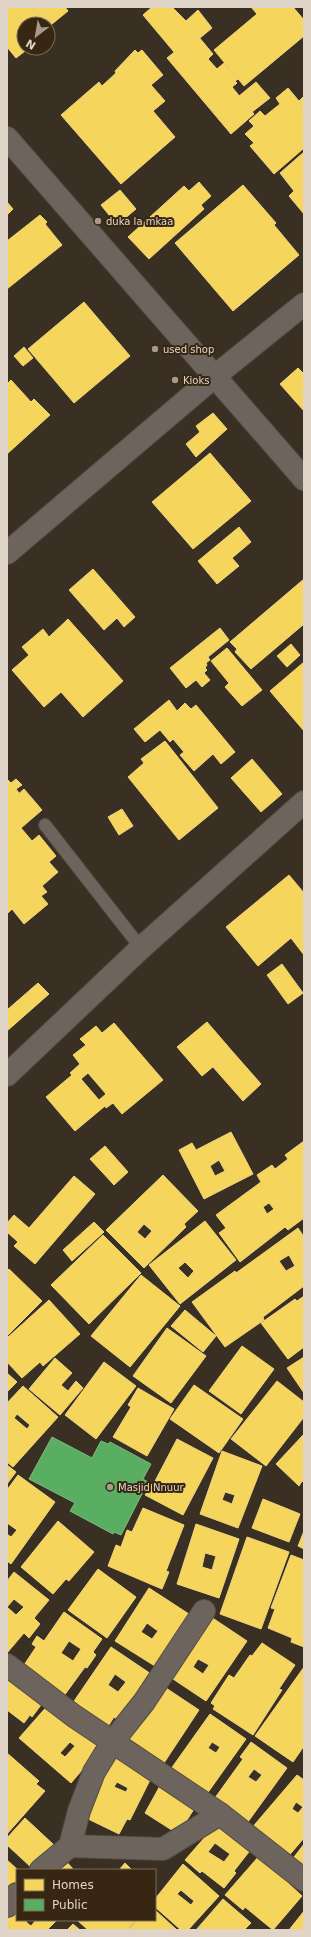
<svg xmlns="http://www.w3.org/2000/svg" width="311" height="1937" font-family="'DejaVu Sans',sans-serif">
	<style>
		.homes { fill: #f6d55c; stroke: #efd57c; fill-rule: evenodd }
		.public { fill: #5aae61; stroke: #82b980 }
		.lines { fill: none; stroke-linecap: round; stroke-linejoin: round }
		.service-casing { stroke: #554c42; stroke-width: 14 }
		.minor-casing { stroke: #554c42; stroke-width: 24 }
		.service { stroke: #6d655d; stroke-width: 12 }
		.minor { stroke: #6d655d; stroke-width: 22 }
		.poi-dot { fill: #a69a8e; stroke: #372611; stroke-width: 1.5 }
		.labels { text-anchor: middle; stroke-width: 4; stroke-linejoin: round; paint-order: stroke }
		.poi-label { font-size: 10px; fill: #e0d4c8; stroke: #372611; text-anchor: start }
	</style>
	<rect width="100%" height="100%" fill="#392f23"/>
	<g class="homes">
		<path d="M 7,7 L 32,7 L 46,24 L 24,24 L 24,48 L 29,48 L 16,58 L 7,47 Z"/>
		<path d="M 65,7 L 68,11 L 52,24 L 43,14 L 40,16 L 33,8 Z"/>
		<path d="M 152,7 L 172,7 L 186,21 L 198,10 L 212,28 L 200,38 L 198,36 L 179,51 L 177,50 L 174,52 L 143,15 Z"/>
		<path d="M 251,7 L 293,7 L 304,20 L 304,36 L 244,86 L 214,50 L 257,14 Z"/>
		<path d="M 43,14 L 52,24 L 49,27 L 40,16 Z"/>
		<path d="M 198,36 L 213,54 L 208,59 L 217,69 L 224,63 L 238,79 L 235,81 L 237,83 L 232,87 L 254,114 L 231,134 L 167,58 L 177,50 L 179,51 Z"/>
		<path d="M 135,50 L 138,53 L 142,50 L 163,75 L 151,85 L 165,101 L 153,111 L 175,137 L 121,184 L 61,115 L 99,82 L 102,86 L 116,73 L 115,71 Z"/>
		<path d="M 256,82 L 270,98 L 252,112 L 239,96 Z"/>
		<path d="M 288,88 L 304,107 L 304,148 L 274,174 L 250,146 L 254,143 L 245,134 L 254,126 L 249,121 L 260,111 L 265,116 L 280,104 L 276,98 Z"/>
		<path d="M 304,96 L 304,107 L 299,101 Z"/>
		<path d="M 304,152 L 304,214 L 289,196 L 294,191 L 280,173 Z"/>
		<path d="M 199,182 L 211,196 L 201,205 L 204,209 L 149,259 L 128,237 L 184,186 L 189,191 Z"/>
		<path d="M 243,185 L 276,223 L 274,225 L 299,255 L 233,311 L 175,243 Z"/>
		<path d="M 120,190 L 136,209 L 117,225 L 101,205 Z"/>
		<path d="M 7,202 L 13,209 L 7,215 Z"/>
		<path d="M 40,215 L 47,222 L 45,224 L 62,245 L 7,289 L 7,241 Z"/>
		<path d="M 84,302 L 130,356 L 74,403 L 28,349 Z"/>
		<path d="M 24,347 L 33,358 L 23,366 L 14,356 Z"/>
		<path d="M 298,368 L 304,374 L 304,411 L 280,384 Z"/>
		<path d="M 11,380 L 31,402 L 34,399 L 50,415 L 7,454 L 7,384 Z"/>
		<path d="M 213,413 L 227,429 L 196,457 L 186,444 L 200,432 L 196,426 Z"/>
		<path d="M 210,453 L 251,501 L 193,549 L 152,502 Z"/>
		<path d="M 239,527 L 251,542 L 232,558 L 239,566 L 217,584 L 198,561 Z"/>
		<path d="M 93,569 L 135,617 L 124,627 L 117,618 L 104,630 L 69,590 Z"/>
		<path d="M 304,579 L 304,624 L 251,669 L 235,652 L 237,649 L 230,642 Z"/>
		<path d="M 68,619 L 123,681 L 83,717 L 61,692 L 44,707 L 12,670 L 29,655 L 22,647 L 43,629 L 49,637 Z"/>
		<path d="M 220,628 L 229,640 L 208,657 L 210,660 L 206,663 L 207,665 L 205,668 L 207,670 L 204,673 L 210,680 L 202,687 L 196,680 L 186,688 L 170,668 Z"/>
		<path d="M 291,644 L 300,655 L 287,667 L 277,656 Z"/>
		<path d="M 227,648 L 262,690 L 242,706 L 225,687 L 229,683 L 211,661 Z"/>
		<path d="M 304,662 L 304,731 L 270,691 Z"/>
		<path d="M 169,700 L 177,711 L 185,703 L 191,709 L 196,705 L 235,752 L 221,764 L 213,754 L 194,771 L 180,755 L 184,752 L 173,739 L 170,742 L 160,730 L 145,742 L 134,729 Z"/>
		<path d="M 165,741 L 218,808 L 179,840 L 128,777 L 144,763 L 141,759 Z"/>
		<path d="M 252,759 L 282,794 L 261,812 L 231,778 Z"/>
		<path d="M 7,779 L 11,783 L 16,779 L 22,785 L 16,789 L 19,793 L 7,804 Z"/>
		<path d="M 24,789 L 42,810 L 7,840 L 7,804 Z"/>
		<path d="M 122,809 L 133,826 L 119,835 L 108,817 Z"/>
		<path d="M 21,828 L 32,841 L 39,835 L 56,856 L 49,862 L 58,872 L 42,886 L 47,892 L 41,896 L 48,904 L 24,924 L 12,909 L 7,914 L 7,840 Z"/>
		<path d="M 289,875 L 304,893 L 304,955 L 291,938 L 258,966 L 226,927 Z"/>
		<path d="M 282,964 L 303,993 L 288,1004 L 267,975 Z"/>
		<path d="M 38,983 L 49,994 L 7,1031 L 7,1010 Z"/>
		<path d="M 207,1022 L 232,1051 L 202,1076 L 177,1047 Z"/>
		<path d="M 114,1023 L 163,1080 L 122,1114 L 113,1103 L 106,1108 L 105,1106 L 75,1131 L 46,1097 L 72,1075 L 70,1073 L 80,1064 L 73,1055 L 86,1045 L 80,1039 L 96,1026 L 102,1033 ZM 88,1073 L 106,1094 L 99,1100 L 81,1079 Z"/>
		<path d="M 232,1051 L 261,1084 L 243,1101 L 213,1067 Z"/>
		<path d="M 231,1132 L 253,1174 L 204,1199 L 179,1150 L 192,1143 L 196,1150 ZM 219,1160 L 225,1171 L 215,1176 L 210,1166 Z"/>
		<path d="M 304,1141 L 304,1207 L 275,1169 L 288,1159 L 285,1155 Z"/>
		<path d="M 105,1146 L 128,1172 L 114,1185 L 90,1159 Z"/>
		<path d="M 272,1165 L 304,1207 L 304,1218 L 288,1230 L 285,1227 L 240,1262 L 219,1233 L 226,1228 L 216,1215 L 261,1182 L 257,1175 ZM 269,1203 L 274,1209 L 267,1214 L 263,1207 Z"/>
		<path d="M 163,1175 L 198,1211 L 184,1224 L 186,1227 L 144,1268 L 106,1230 ZM 144,1224 L 152,1231 L 145,1239 L 137,1232 Z"/>
		<path d="M 74,1176 L 95,1194 L 35,1264 L 14,1246 L 18,1242 L 7,1232 L 7,1223 L 14,1215 L 29,1228 Z"/>
		<path d="M 205,1221 L 236,1260 L 180,1304 L 149,1265 ZM 185,1262 L 194,1271 L 188,1278 L 178,1268 Z"/>
		<path d="M 94,1222 L 104,1232 L 72,1261 L 63,1250 Z"/>
		<path d="M 298,1228 L 304,1237 L 304,1286 L 267,1314 L 236,1273 ZM 289,1255 L 295,1266 L 286,1271 L 279,1261 Z"/>
		<path d="M 103,1235 L 141,1273 L 89,1324 L 51,1285 Z"/>
		<path d="M 9,1269 L 42,1301 L 7,1336 L 7,1271 Z"/>
		<path d="M 235,1271 L 267,1314 L 263,1317 L 264,1320 L 225,1347 L 192,1302 Z"/>
		<path d="M 141,1275 L 180,1306 L 130,1367 L 91,1336 Z"/>
		<path d="M 304,1296 L 304,1347 L 288,1359 L 261,1323 L 295,1299 L 297,1301 Z"/>
		<path d="M 49,1300 L 80,1334 L 43,1366 L 40,1362 L 22,1378 L 7,1362 L 7,1338 Z"/>
		<path d="M 185,1310 L 216,1336 L 203,1352 L 171,1326 Z"/>
		<path d="M 167,1328 L 206,1356 L 171,1403 L 133,1376 Z"/>
		<path d="M 242,1346 L 274,1369 L 241,1414 L 209,1391 Z"/>
		<path d="M 304,1357 L 304,1393 L 287,1368 Z"/>
		<path d="M 55,1358 L 72,1373 L 61,1385 L 68,1391 L 76,1381 L 83,1388 L 60,1415 L 29,1389 Z"/>
		<path d="M 104,1362 L 136,1386 L 96,1439 L 65,1415 Z"/>
		<path d="M 7,1373 L 17,1382 L 7,1392 Z"/>
		<path d="M 277,1381 L 304,1402 L 304,1417 L 266,1466 L 231,1439 Z"/>
		<path d="M 194,1385 L 243,1419 L 219,1453 L 170,1419 Z"/>
		<path d="M 23,1386 L 58,1417 L 13,1467 L 7,1462 L 7,1403 ZM 17,1414 L 30,1425 L 27,1429 L 14,1418 Z"/>
		<path d="M 138,1388 L 174,1409 L 147,1456 L 113,1437 L 131,1407 L 128,1405 Z"/>
		<path d="M 304,1434 L 304,1483 L 302,1481 L 299,1486 L 276,1464 Z"/>
		<path d="M 177,1439 L 213,1458 L 183,1515 L 145,1495 L 152,1484 L 153,1485 Z"/>
		<path d="M 222,1451 L 262,1466 L 238,1528 L 200,1514 ZM 225,1492 L 235,1495 L 232,1504 L 222,1500 Z"/>
		<path d="M 7,1465 L 16,1472 L 7,1484 Z"/>
		<path d="M 18,1475 L 55,1502 L 11,1564 L 7,1561 L 7,1534 L 11,1537 L 17,1530 L 7,1523 L 7,1490 Z"/>
		<path d="M 263,1499 L 300,1514 L 289,1542 L 252,1528 Z"/>
		<path d="M 143,1508 L 184,1525 L 166,1571 L 169,1572 L 162,1589 L 108,1566 L 116,1545 L 121,1547 L 127,1530 L 132,1532 Z"/>
		<path d="M 58,1521 L 94,1552 L 69,1581 L 66,1579 L 53,1594 L 21,1567 Z"/>
		<path d="M 196,1524 L 239,1539 L 219,1598 L 177,1584 ZM 205,1553 L 216,1556 L 212,1570 L 202,1567 Z"/>
		<path d="M 304,1531 L 304,1549 L 298,1546 Z"/>
		<path d="M 247,1537 L 289,1552 L 261,1629 L 220,1614 Z"/>
		<path d="M 291,1555 L 304,1560 L 304,1647 L 291,1642 L 292,1638 L 268,1628 L 275,1609 L 271,1608 Z"/>
		<path d="M 98,1569 L 136,1597 L 107,1638 L 68,1610 Z"/>
		<path d="M 14,1572 L 49,1600 L 34,1618 L 40,1624 L 29,1638 L 24,1633 L 7,1653 L 7,1607 L 16,1615 L 24,1607 L 14,1599 L 7,1607 L 7,1581 Z"/>
		<path d="M 149,1588 L 192,1616 L 158,1668 L 115,1641 ZM 147,1623 L 158,1631 L 152,1639 L 141,1632 Z"/>
		<path d="M 64,1612 L 102,1639 L 93,1652 L 96,1655 L 87,1668 L 85,1667 L 61,1700 L 20,1671 L 36,1647 L 32,1644 L 37,1636 L 44,1641 ZM 69,1641 L 81,1649 L 73,1661 L 61,1653 Z"/>
		<path d="M 208,1615 L 247,1641 L 206,1701 L 167,1675 ZM 198,1659 L 209,1665 L 203,1674 L 193,1667 Z"/>
		<path d="M 262,1643 L 295,1665 L 279,1689 L 282,1690 L 253,1735 L 213,1709 L 215,1706 L 211,1703 L 229,1675 L 234,1678 L 250,1655 L 252,1656 Z"/>
		<path d="M 111,1647 L 154,1676 L 122,1723 L 114,1717 L 105,1731 L 70,1707 ZM 115,1674 L 126,1682 L 118,1692 L 108,1685 Z"/>
		<path d="M 304,1667 L 304,1746 L 293,1762 L 255,1736 Z"/>
		<path d="M 7,1673 L 44,1701 L 32,1717 L 30,1715 L 24,1723 L 7,1710 Z"/>
		<path d="M 163,1686 L 199,1710 L 160,1769 L 124,1745 Z"/>
		<path d="M 49,1704 L 101,1748 L 71,1783 L 19,1738 ZM 70,1742 L 75,1746 L 65,1757 L 60,1753 Z"/>
		<path d="M 210,1714 L 246,1739 L 204,1798 L 168,1773 ZM 212,1742 L 220,1747 L 216,1753 L 208,1748 Z"/>
		<path d="M 251,1742 L 287,1768 L 245,1826 L 212,1802 L 243,1759 L 240,1757 ZM 254,1769 L 262,1775 L 256,1782 L 248,1777 Z"/>
		<path d="M 7,1753 L 39,1781 L 36,1784 L 45,1791 L 7,1834 Z"/>
		<path d="M 110,1755 L 152,1776 L 130,1820 L 127,1819 L 119,1834 L 82,1816 ZM 117,1782 L 128,1788 L 126,1792 L 114,1787 Z"/>
		<path d="M 297,1775 L 304,1780 L 304,1838 L 286,1859 L 250,1830 ZM 296,1802 L 303,1807 L 298,1813 L 292,1809 Z"/>
		<path d="M 161,1784 L 196,1806 L 178,1834 L 145,1813 Z"/>
		<path d="M 25,1818 L 54,1845 L 33,1869 L 7,1845 L 7,1838 Z"/>
		<path d="M 219,1821 L 252,1848 L 234,1871 L 236,1873 L 224,1888 L 202,1871 L 200,1873 L 185,1860 ZM 215,1843 L 230,1854 L 224,1862 L 208,1852 Z"/>
		<path d="M 304,1844 L 304,1870 L 291,1861 Z"/>
		<path d="M 259,1856 L 302,1896 L 273,1930 L 245,1907 L 243,1910 L 225,1895 Z"/>
		<path d="M 63,1858 L 74,1870 L 48,1870 Z"/>
		<path d="M 7,1860 L 18,1870 L 17,1890 L 7,1902 Z"/>
		<path d="M 125,1863 L 132,1870 L 119,1870 Z"/>
		<path d="M 183,1864 L 219,1896 L 188,1930 L 181,1930 L 155,1907 L 155,1899 ZM 181,1890 L 194,1901 L 191,1905 L 177,1894 Z"/>
		<path d="M 223,1899 L 251,1923 L 244,1930 L 196,1930 Z"/>
		<path d="M 17,1903 L 17,1920 L 28,1920 L 26,1922 L 31,1926 L 36,1920 L 57,1920 L 47,1930 L 7,1930 L 7,1911 Z"/>
		<path d="M 155,1910 L 177,1930 L 128,1930 L 137,1920 L 155,1920 Z"/>
		<path d="M 304,1911 L 304,1930 L 289,1930 Z"/>
		<path d="M 77,1920 L 136,1920 L 127,1930 L 88,1930 Z"/>
		<path d="M 73,1924 L 80,1930 L 67,1930 Z"/>
	</g>
	<path class="public" d="M 52,1437 L 92,1458 L 101,1441 L 108,1444 L 110,1442 L 151,1464 L 143,1479 L 148,1482 L 121,1535 L 114,1532 L 113,1534 L 70,1511 L 75,1503 L 29,1479 Z"/>
	<g class="lines">
		<g class="service-casing">
			<path id="service" d="M 45,825 L 141,948"/>
		</g>
		<g class="minor-casing">
			<g id="minor">
				<path d="M 7,138 L 304,479"/>
				<path d="M 7,553 L 215,376 L 304,304"/>
				<path d="M 7,1075 L 141,948 L 304,802"/>
				<path d="M 7,1665 L 74,1716 L 220,1814"/>
				<path d="M 70,1846 L 79,1811 L 94,1772 L 113,1741 L 144,1702 L 204,1611"/>
				<path d="M 41,1870 L 70,1846 L 163,1849 L 220,1814 L 304,1880"/>
				<path d="M 7,1906 L 17,1894"/>
			</g>
		</g>
		<use href="#service" class="service"/>
		<use href="#minor" class="minor"/>
	</g>
	<g class="poi-dot">
		<circle cx="98" cy="221" r="4"/>
		<circle cx="155" cy="349" r="4"/>
		<circle cx="175" cy="380" r="4"/>
		<circle cx="110" cy="1487" r="4"/>
	</g>
	<g class="labels">
		<g class="poi-label">
			<text x="106" y="225">duka la mkaa</text>
			<text x="163" y="353">used shop</text>
			<text x="183" y="384">Kioks</text>
			<text x="118" y="1491">Masjid Nnuur</text>
		</g>
	</g>
	<rect width="311" height="1937" fill="none" stroke="#e0d4c8" stroke-width="16"/>
	<rect x="16" y="1869" width="140" height="52" fill="#372611" stroke="#7b6c5a"/>
	<rect x="24" y="1879" width="20" height="12" fill="#f6d55c" stroke="#7b6c5a"/>
	<text x="52" y="1889" font-size="12" fill="#e0d4c8">Homes</text>
	<rect x="24" y="1899" width="20" height="12" fill="#5aae61" stroke="#7b6c5a"/>
	<text x="52" y="1909" font-size="12" fill="#e0d4c8">Public</text>
	<g transform="translate(36 36) rotate(211)"><circle r="19" fill="#372611" stroke="#7b6c5a"/>
	<path d="M0-3L7 15L0 10L-7 15Z" fill="#a69a8e"/>
	<text y="-6" font-size="11" font-weight="bold" text-anchor="middle" fill="#e0d4c8">N</text>
	</g>
</svg>
